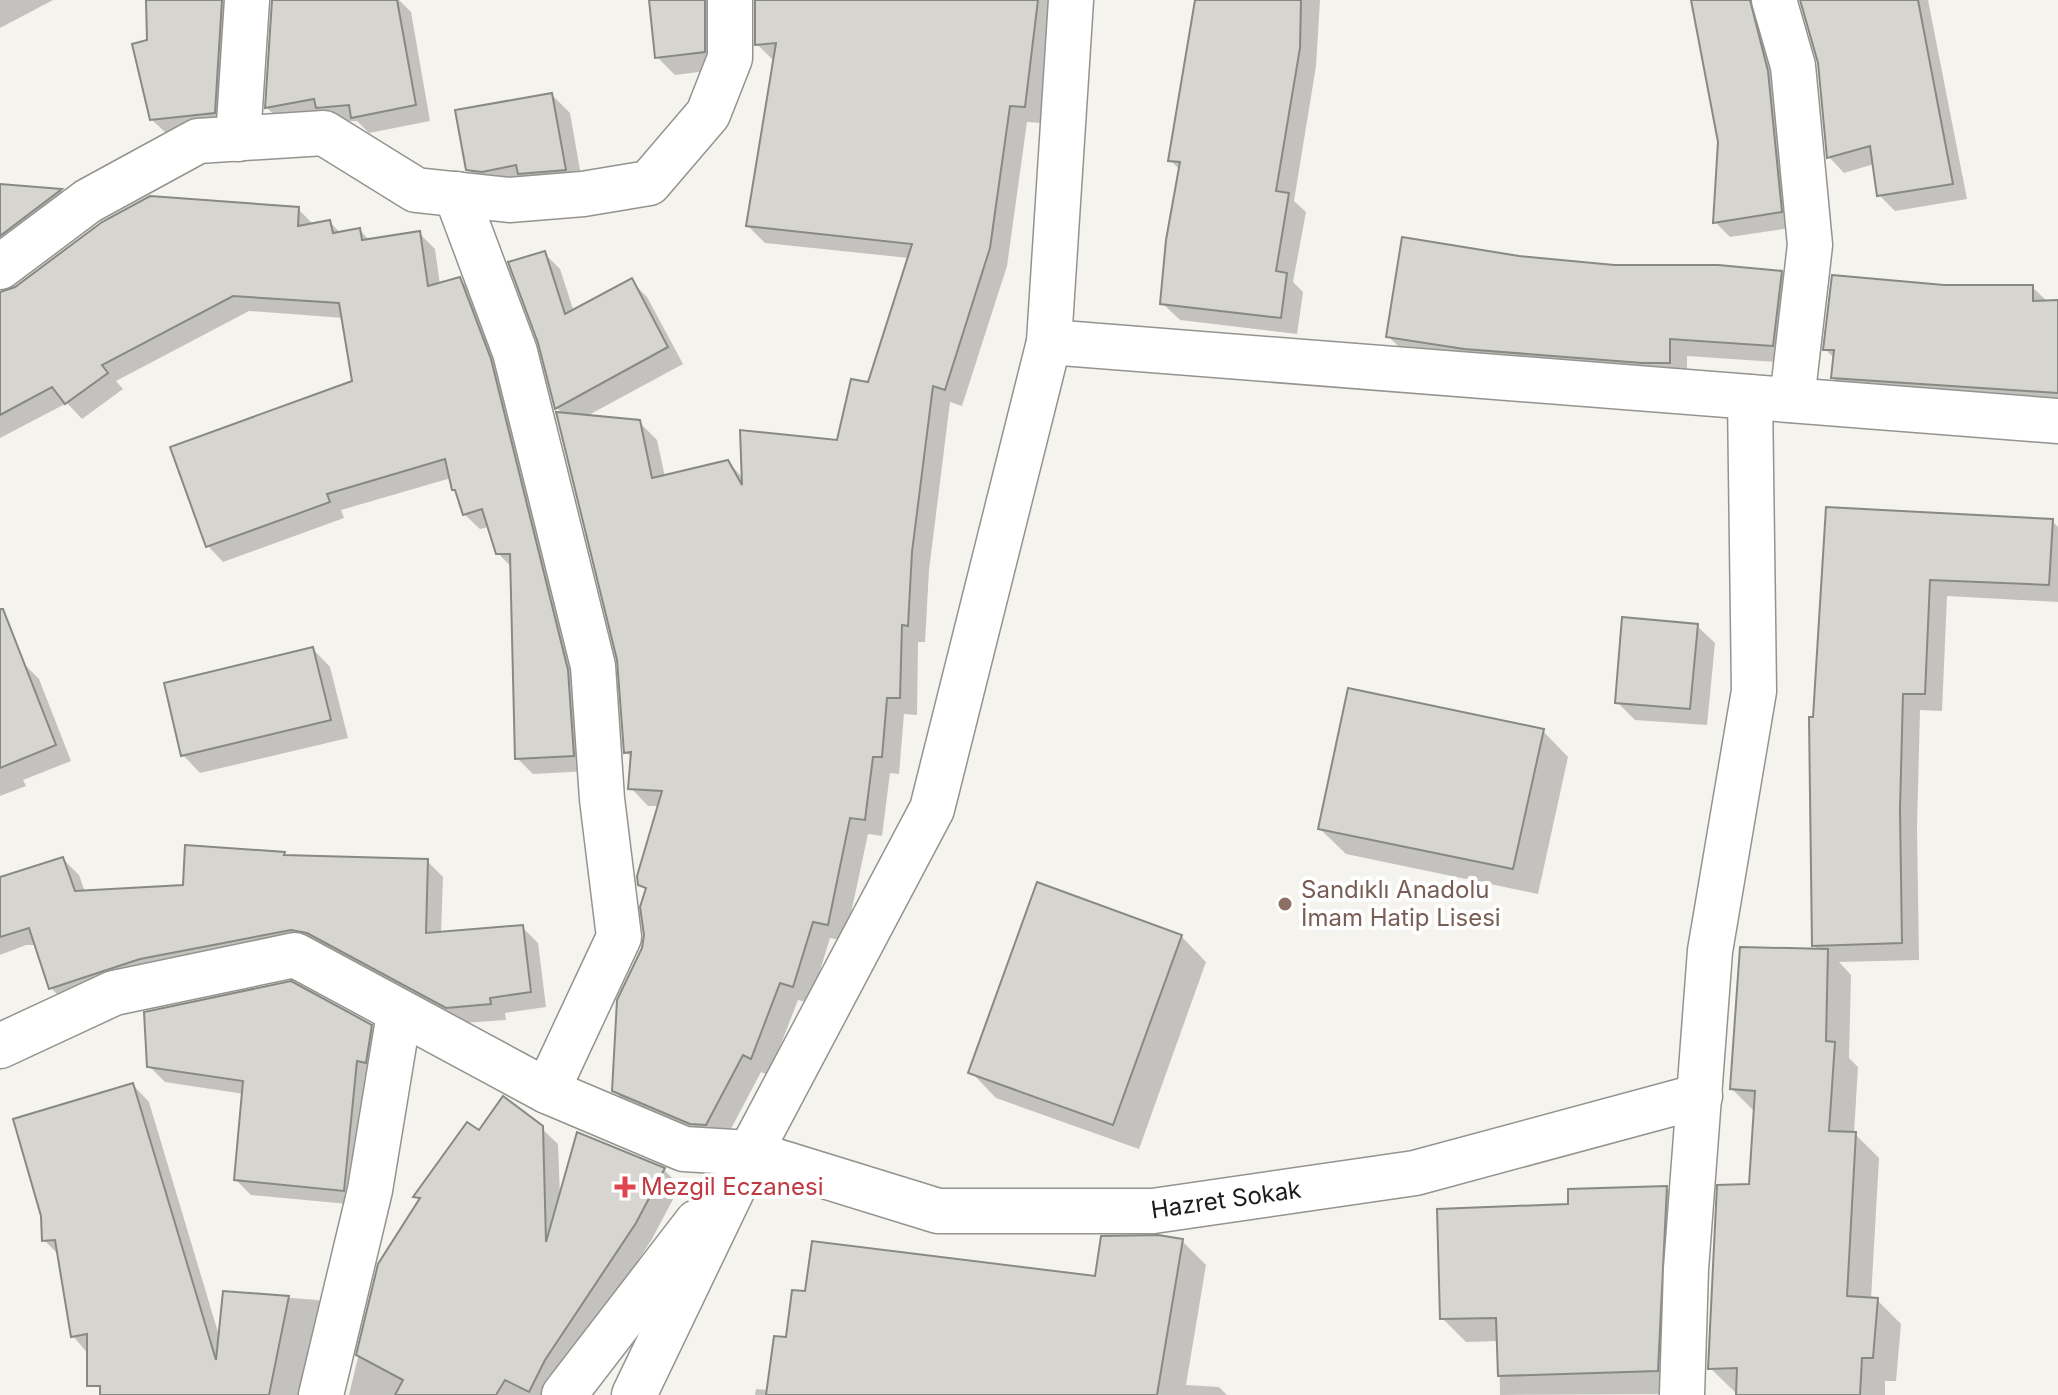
<svg xmlns="http://www.w3.org/2000/svg" width="2058" height="1395" font-family="Inter,sans-serif">
	<style>
		.shadow { fill: #0003 }
		.building { fill: #d6d5d0; stroke: #898984; stroke-width: 2 }
		.lines { fill: none; stroke-linecap: round; stroke-linejoin: round }
		.minor-casing { stroke: #94938f; stroke-width: 47 }
		.minor { stroke: #fff; stroke-width: 44 }
		.education-dot { fill: #8d6e63; stroke: #fff; stroke-width: 3 }
		.health-dot { fill: #e0444e; stroke: #fff; stroke-width: 3 }
		.labels { text-anchor: middle; stroke-width: 8; stroke-linejoin: round; paint-order: stroke }
		.education-label { font-size: 24px; fill: #785e54; stroke: #fff; text-anchor: start }
		.health-label { font-size: 24px; fill: #be3a42; stroke: #fff; text-anchor: start }
		.street-label { font-size: 24px; fill: #1c1c1a; stroke: #fff }
	</style>
	<rect width="100%" height="100%" fill="#f4f3ee"/>
	<g class="shadow">
		<path d="M 0,0 L 53,0 L 0,28 Z"/>
		<path d="M 148,0 L 245,0 L 230,129 L 168,135 L 151,119 Z"/>
		<path d="M 274,0 L 399,0 L 411,12 L 430,121 L 369,133 L 357,121 L 283,123 L 267,108 Z"/>
		<path d="M 651,0 L 730,0 L 722,69 L 675,75 L 657,57 Z"/>
		<path d="M 755,0 L 1057,0 L 1042,123 L 1027,122 L 1007,266 L 962,406 L 950,402 L 929,570 L 925,642 L 918,642 L 917,715 L 904,714 L 899,774 L 890,773 L 882,836 L 868,834 L 845,941 L 830,938 L 810,1003 L 798,1000 L 769,1075 L 761,1072 L 724,1142 L 632,1108 L 614,1091 L 646,935 L 647,891 L 640,884 L 660,806 L 648,806 L 631,788 L 632,758 L 626,752 L 619,660 L 564,415 L 557,408 L 544,253 L 560,269 L 574,312 L 631,281 L 647,297 L 683,364 L 585,417 L 639,422 L 657,440 L 665,477 L 728,462 L 743,478 L 839,442 L 869,385 L 909,258 L 765,243 L 748,226 L 775,62 L 757,44 Z"/>
		<path d="M 1197,0 L 1320,0 L 1316,66 L 1294,201 L 1306,212 L 1293,282 L 1303,292 L 1297,334 L 1180,320 L 1162,303 L 1180,170 L 1170,160 Z"/>
		<path d="M 1693,0 L 1770,0 L 1796,227 L 1730,237 L 1715,222 L 1720,142 Z"/>
		<path d="M 1802,0 L 1928,0 L 1967,199 L 1895,211 L 1879,195 L 1874,164 L 1844,173 L 1829,157 L 1820,63 Z"/>
		<path d="M 552,95 L 570,113 L 583,187 L 486,187 L 468,169 Z"/>
		<path d="M 0,187 L 61,191 L 76,206 L 0,266 Z"/>
		<path d="M 298,209 L 314,225 L 330,222 L 341,234 L 360,230 L 370,241 L 419,233 L 435,249 L 440,285 L 460,279 L 475,295 L 506,377 L 583,687 L 589,771 L 533,774 L 517,758 L 512,568 L 498,553 L 489,527 L 480,529 L 464,514 L 451,478 L 341,510 L 344,518 L 223,562 L 208,546 L 354,383 L 344,318 L 249,311 L 116,381 L 123,389 L 82,419 L 67,403 L 0,438 L 0,293 Z"/>
		<path d="M 1614,267 L 1781,273 L 1799,291 L 1790,363 L 1687,356 L 1687,380 L 1406,354 L 1388,336 Z"/>
		<path d="M 1944,287 L 2032,287 L 2048,302 L 2058,302 L 2058,410 L 1849,394 L 1833,377 L 1835,359 L 1825,349 Z"/>
		<path d="M 1828,509 L 2052,521 L 2058,527 L 2058,602 L 1947,596 L 1942,711 L 1920,710 L 1917,828 L 1919,960 L 1839,962 L 1851,975 L 1849,1058 L 1858,1067 L 1854,1133 L 1879,1158 L 1871,1299 L 1877,1300 L 1901,1324 L 1896,1381 L 1885,1381 L 1885,1395 L 1738,1395 L 1710,1368 L 1751,1186 L 1755,1112 L 1732,1089 L 1820,951 L 1814,945 L 1815,719 Z"/>
		<path d="M 1697,626 L 1715,643 L 1707,725 L 1635,720 L 1617,702 Z"/>
		<path d="M 313,649 L 330,667 L 348,738 L 200,773 L 183,755 Z"/>
		<path d="M 23,663 L 39,679 L 71,761 L 23,780 L 26,786 L 0,796 L 0,671 Z"/>
		<path d="M 1543,731 L 1568,757 L 1538,894 L 1346,854 L 1320,829 Z"/>
		<path d="M 284,854 L 287,857 L 427,861 L 443,877 L 441,934 L 522,927 L 538,943 L 546,1007 L 505,1013 L 506,1020 L 463,1023 L 325,948 L 67,1004 L 51,988 L 37,945 L 26,945 L 0,955 L 0,880 L 63,859 L 79,875 L 85,892 L 184,887 Z"/>
		<path d="M 1181,936 L 1206,962 L 1139,1149 L 996,1098 L 971,1072 Z"/>
		<path d="M 371,1027 L 386,1042 L 359,1205 L 251,1195 L 236,1180 L 244,1094 L 165,1082 L 149,1066 Z"/>
		<path d="M 133,1085 L 149,1102 L 220,1339 L 225,1293 L 318,1300 L 334,1316 L 315,1395 L 123,1395 L 73,1336 L 59,1255 L 44,1240 Z"/>
		<path d="M 541,1128 L 558,1144 L 560,1197 L 578,1135 L 664,1170 L 680,1186 L 652,1239 L 551,1395 L 349,1395 L 380,1265 L 420,1201 L 416,1197 L 480,1133 Z"/>
		<path d="M 1666,1188 L 1690,1212 L 1681,1394 L 1500,1395 L 1499,1341 L 1466,1342 L 1442,1318 L 1570,1206 Z"/>
		<path d="M 1182,1241 L 1206,1265 L 1186,1385 L 1219,1387 L 1227,1395 L 755,1395 L 756,1389 L 768,1390 L 788,1339 L 1096,1279 Z"/>
	</g>
	<g class="building">
		<path d="M 146,0 L 222,0 L 215,113 L 150,120 L 132,44 L 147,40 Z"/>
		<path d="M 272,0 L 397,0 L 416,105 L 351,118 L 349,105 L 316,108 L 314,99 L 265,108 Z"/>
		<path d="M 649,0 L 705,0 L 705,52 L 655,58 Z"/>
		<path d="M 755,0 L 1038,0 L 1025,107 L 1010,106 L 990,248 L 945,390 L 933,386 L 912,552 L 908,626 L 902,625 L 900,698 L 887,698 L 882,757 L 873,757 L 865,820 L 850,818 L 828,925 L 813,922 L 793,987 L 780,983 L 751,1059 L 743,1055 L 706,1125 L 690,1124 L 612,1091 L 617,1000 L 642,948 L 644,935 L 640,907 L 646,888 L 638,885 L 637,876 L 662,791 L 628,789 L 631,752 L 624,753 L 617,660 L 556,412 L 640,420 L 652,478 L 728,460 L 742,485 L 740,430 L 837,440 L 851,379 L 868,382 L 912,244 L 746,226 L 776,43 L 755,45 Z"/>
		<path d="M 1195,0 L 1301,0 L 1300,48 L 1276,191 L 1289,193 L 1276,271 L 1287,273 L 1281,318 L 1160,304 L 1166,240 L 1180,162 L 1168,161 Z"/>
		<path d="M 1691,0 L 1750,0 L 1768,71 L 1782,212 L 1713,223 L 1718,142 Z"/>
		<path d="M 1800,0 L 1918,0 L 1953,184 L 1877,196 L 1870,146 L 1827,158 L 1818,63 Z"/>
		<path d="M 552,93 L 566,170 L 518,174 L 516,165 L 482,172 L 466,170 L 455,110 Z"/>
		<path d="M 0,184 L 62,189 L 0,236 Z"/>
		<path d="M 150,196 L 299,207 L 298,226 L 330,220 L 333,233 L 360,228 L 362,240 L 420,231 L 428,286 L 460,277 L 491,359 L 568,670 L 574,756 L 515,759 L 510,554 L 496,554 L 482,509 L 463,515 L 455,490 L 452,490 L 445,459 L 327,494 L 330,502 L 206,547 L 170,447 L 352,381 L 339,303 L 233,296 L 102,365 L 108,373 L 65,404 L 52,387 L 0,415 L 0,292 L 15,287 L 102,222 Z"/>
		<path d="M 1402,237 L 1519,256 L 1614,265 L 1718,265 L 1782,271 L 1773,346 L 1670,339 L 1670,363 L 1642,363 L 1464,349 L 1386,337 Z"/>
		<path d="M 545,251 L 565,314 L 632,278 L 668,347 L 555,409 L 538,343 L 508,262 Z"/>
		<path d="M 1832,275 L 1944,285 L 2033,285 L 2033,301 L 2058,300 L 2058,393 L 1831,378 L 1834,350 L 1823,350 Z"/>
		<path d="M 1826,507 L 2053,519 L 2049,585 L 1930,580 L 1925,694 L 1903,694 L 1900,809 L 1902,943 L 1812,946 L 1809,717 L 1813,717 Z"/>
		<path d="M 0,609 L 3,609 L 56,745 L 0,768 Z"/>
		<path d="M 1622,617 L 1698,624 L 1690,709 L 1615,703 Z"/>
		<path d="M 313,647 L 331,720 L 181,756 L 164,683 Z"/>
		<path d="M 1348,688 L 1544,729 L 1513,869 L 1318,829 Z"/>
		<path d="M 185,845 L 285,852 L 284,855 L 428,859 L 426,933 L 523,925 L 531,992 L 490,998 L 491,1004 L 446,1008 L 307,933 L 291,930 L 140,959 L 49,989 L 29,928 L 0,937 L 0,877 L 63,857 L 75,891 L 183,885 Z"/>
		<path d="M 1037,882 L 1182,935 L 1113,1125 L 968,1073 Z"/>
		<path d="M 1740,947 L 1828,949 L 1826,1041 L 1835,1042 L 1829,1131 L 1856,1132 L 1847,1296 L 1878,1298 L 1873,1358 L 1862,1358 L 1860,1395 L 1736,1395 L 1737,1368 L 1708,1369 L 1717,1185 L 1749,1184 L 1755,1091 L 1730,1089 Z"/>
		<path d="M 291,981 L 372,1025 L 366,1063 L 357,1061 L 344,1191 L 234,1180 L 243,1081 L 147,1067 L 144,1012 Z"/>
		<path d="M 133,1083 L 216,1360 L 223,1291 L 289,1296 L 269,1395 L 100,1395 L 100,1386 L 87,1386 L 87,1334 L 71,1337 L 55,1240 L 42,1241 L 41,1216 L 13,1119 Z"/>
		<path d="M 503,1096 L 543,1126 L 546,1242 L 577,1132 L 665,1168 L 636,1223 L 545,1360 L 529,1392 L 505,1380 L 496,1395 L 395,1395 L 403,1380 L 356,1355 L 378,1264 L 420,1198 L 413,1197 L 467,1122 L 479,1130 Z"/>
		<path d="M 1667,1186 L 1658,1371 L 1498,1376 L 1496,1318 L 1440,1319 L 1437,1209 L 1568,1204 L 1568,1189 Z"/>
		<path d="M 1158,1235 L 1183,1239 L 1157,1395 L 766,1395 L 774,1336 L 786,1337 L 792,1290 L 805,1291 L 812,1241 L 1095,1276 L 1101,1236 Z"/>
	</g>
	<g class="lines">
		<g class="minor-casing">
			<g id="minor">
				<path d="M 1774,0 L 1793,66 L 1810,245 L 1792,400"/>
				<path d="M 238,139 L 247,0"/>
				<path d="M 456,194 L 515,352 L 593,666 L 602,799 L 619,937 L 547,1091"/>
				<path d="M 0,267 L 88,201 L 198,141 L 324,133 L 416,190 L 509,200 L 583,194 L 649,183 L 708,114 L 730,58 L 730,0"/>
				<path d="M 1049,342 L 2058,421"/>
				<path d="M 0,1046 L 114,993 L 295,955 L 547,1091 L 684,1149 L 750,1153 L 938,1211 L 1153,1211 L 1415,1173 L 1700,1096"/>
				<path d="M 321,1395 L 370,1190 L 399,1014"/>
				<path d="M 564,1395 L 697,1222"/>
				<path d="M 634,1395 L 750,1153 L 932,809 L 1049,342 L 1071,0"/>
				<path d="M 1682,1395 L 1686,1269 L 1710,951 L 1754,691 L 1750,397"/>
			</g>
		</g>
		<use href="#minor" class="minor"/>
	</g>
	<circle class="education-dot" cx="1285" cy="904" r="8"/>
	<path class="health-dot" d="M621 1175h8v8h8v8h-8v8h-8v-8h-8v-8h8z"/>
	<g class="labels">
		<g class="education-label">
			<text x="1301" y="898">Sandıklı Anadolu<tspan x="1301" dy="28">İmam Hatip Lisesi</tspan></text>
		</g>
		<g class="health-label">
			<text x="641" y="1195">Mezgil Eczanesi</text>
		</g>
		<g class="street-label">
			<text transform="translate(1226 1200) rotate(-8)" y="8">Hazret Sokak</text>
		</g>
	</g>
</svg>
